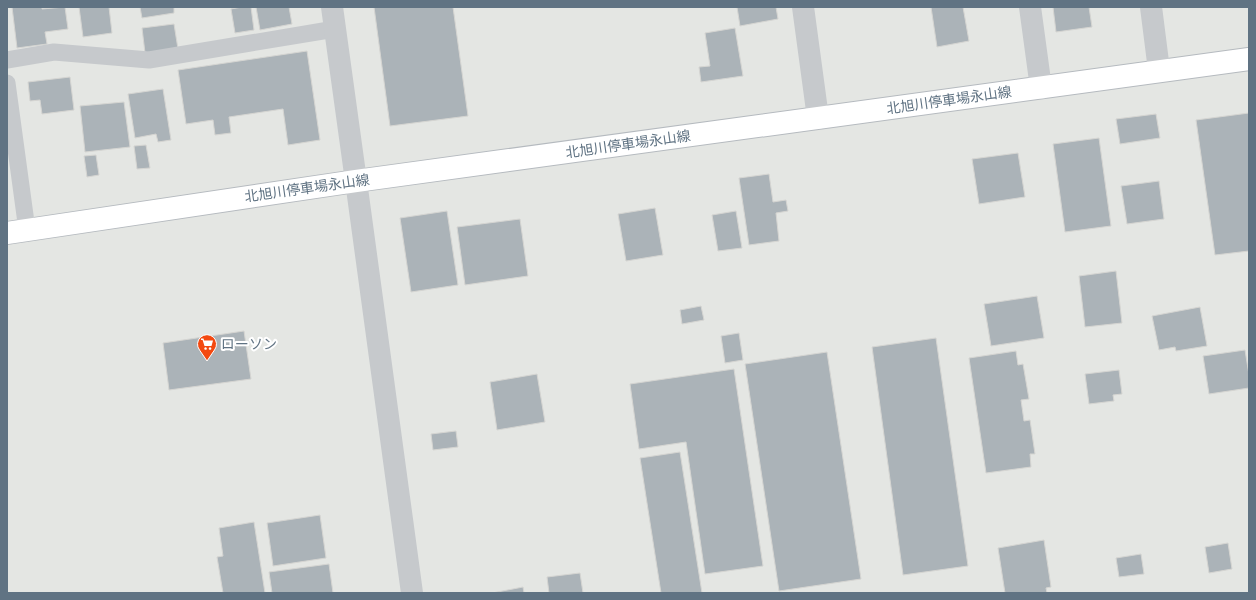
<svg xmlns="http://www.w3.org/2000/svg" width="1256" height="600" font-family="Manrope,'Noto Sans JP',sans-serif">
	<style>
		.built { fill: #e4e6e3 }
		.building { fill: #abb3b8; stroke: #d5d5d2 }
		.lines { fill: none; stroke-linecap: round; stroke-linejoin: round }
		.secondary-casing { stroke: #b5babf; stroke-width: 24 }
		.service { stroke: #c6c9cc; stroke-width: 17 }
		.minor { stroke: #c6c9cc; stroke-width: 22 }
		.tertiary { stroke: #c6c9cc; stroke-width: 22 }
		.secondary { stroke: #fff; stroke-width: 22 }
		.labels { text-anchor: middle; stroke-width: 4; stroke-linejoin: round; paint-order: stroke }
		.street-label { font-size: 14px; fill: #607383; stroke: #fff }
		.poi-label { font-size: 14px; fill: #607383; stroke: #fff; text-anchor: start }
	</style>
	<rect width="100%" height="100%" fill="#f4f4ef"/>
	<rect class="built" x="7" y="7" width="1242" height="586"/>
	<g class="building">
		<path d="M 12,7 L 42,7 L 42,9 L 65,7 L 68,29 L 45,32 L 47,44 L 17,48 Z"/>
		<path d="M 79,7 L 109,7 L 112,33 L 83,37 Z"/>
		<path d="M 140,7 L 174,7 L 174,13 L 142,18 Z"/>
		<path d="M 242,7 L 251,7 L 254,30 L 235,33 L 231,9 Z"/>
		<path d="M 256,7 L 289,7 L 292,24 L 260,30 Z"/>
		<path d="M 374,7 L 453,7 L 468,116 L 390,126 Z"/>
		<path d="M 737,7 L 776,7 L 778,19 L 740,26 Z"/>
		<path d="M 931,7 L 963,7 L 969,41 L 937,47 Z"/>
		<path d="M 1053,7 L 1089,7 L 1092,27 L 1056,32 Z"/>
		<path d="M 174,24 L 178,49 L 145,53 L 142,28 Z"/>
		<path d="M 735,28 L 743,76 L 701,82 L 699,67 L 710,66 L 705,33 Z"/>
		<path d="M 307,51 L 320,140 L 288,145 L 283,109 L 229,117 L 231,133 L 215,135 L 213,120 L 186,124 L 178,70 Z"/>
		<path d="M 70,77 L 74,110 L 42,114 L 40,100 L 30,101 L 28,82 Z"/>
		<path d="M 163,89 L 171,140 L 158,142 L 156,134 L 135,138 L 128,94 Z"/>
		<path d="M 124,102 L 130,147 L 85,152 L 80,106 Z"/>
		<path d="M 1249,113 L 1249,251 L 1215,255 L 1196,120 Z"/>
		<path d="M 1156,114 L 1160,138 L 1120,144 L 1116,119 Z"/>
		<path d="M 1099,138 L 1111,226 L 1065,232 L 1053,144 Z"/>
		<path d="M 146,145 L 150,168 L 137,169 L 134,146 Z"/>
		<path d="M 1018,153 L 1025,197 L 979,204 L 972,159 Z"/>
		<path d="M 96,155 L 99,175 L 87,177 L 84,156 Z"/>
		<path d="M 769,174 L 773,202 L 786,200 L 788,211 L 776,213 L 779,241 L 749,245 L 739,178 Z"/>
		<path d="M 1159,181 L 1164,219 L 1127,224 L 1121,186 Z"/>
		<path d="M 655,208 L 663,255 L 626,261 L 618,214 Z"/>
		<path d="M 447,211 L 458,285 L 411,292 L 400,218 Z"/>
		<path d="M 736,211 L 742,248 L 718,251 L 712,215 Z"/>
		<path d="M 520,219 L 528,276 L 465,285 L 457,227 Z"/>
		<path d="M 1116,271 L 1122,323 L 1085,327 L 1079,276 Z"/>
		<path d="M 1037,296 L 1044,338 L 991,346 L 984,304 Z"/>
		<path d="M 701,306 L 704,320 L 682,324 L 680,310 Z"/>
		<path d="M 1200,307 L 1207,346 L 1176,351 L 1175,347 L 1159,350 L 1152,316 Z"/>
		<path d="M 244,331 L 251,379 L 169,390 L 163,343 Z"/>
		<path d="M 739,333 L 743,360 L 725,363 L 721,336 Z"/>
		<path d="M 936,338 L 968,566 L 903,575 L 872,347 Z"/>
		<path d="M 1245,350 L 1249,375 L 1249,388 L 1209,394 L 1203,356 Z"/>
		<path d="M 1016,351 L 1018,365 L 1023,364 L 1029,399 L 1021,400 L 1024,421 L 1030,420 L 1035,454 L 1030,454 L 1031,467 L 986,473 L 969,358 Z"/>
		<path d="M 827,352 L 861,579 L 779,591 L 745,364 Z"/>
		<path d="M 734,369 L 763,566 L 705,574 L 686,442 L 639,449 L 630,384 Z"/>
		<path d="M 1119,370 L 1122,394 L 1113,395 L 1114,401 L 1089,404 L 1085,374 Z"/>
		<path d="M 537,374 L 545,422 L 497,430 L 490,382 Z"/>
		<path d="M 456,431 L 458,447 L 433,450 L 431,434 Z"/>
		<path d="M 680,452 L 702,593 L 661,593 L 640,458 Z"/>
		<path d="M 320,515 L 326,558 L 273,566 L 267,523 Z"/>
		<path d="M 254,522 L 265,593 L 223,593 L 217,557 L 223,556 L 219,528 Z"/>
		<path d="M 1044,540 L 1051,587 L 1046,588 L 1047,593 L 1005,593 L 998,548 Z"/>
		<path d="M 1228,543 L 1232,569 L 1209,573 L 1205,547 Z"/>
		<path d="M 1141,554 L 1144,574 L 1119,577 L 1116,558 Z"/>
		<path d="M 329,564 L 333,593 L 272,593 L 269,572 Z"/>
		<path d="M 580,573 L 583,593 L 549,593 L 547,577 Z"/>
		<path d="M 523,587 L 524,593 L 492,593 Z"/>
	</g>
	<g class="lines">
		<g class="secondary-casing">
			<path id="secondary" d="M 7,233 L 356,181 L 1249,59"/>
		</g>
		<g class="service">
			<path d="M 7,60 L 54,52 L 149,60 L 335,29"/>
			<path d="M 7,83 L 27,230"/>
		</g>
		<g class="minor">
			<path d="M 803,7 L 818,118"/>
			<path d="M 1030,7 L 1041,88"/>
			<path d="M 1151,7 L 1159,70"/>
			<path d="M 356,181 L 412,593"/>
		</g>
		<path class="tertiary" d="M 332,7 L 356,181"/>
		<use href="#secondary" class="secondary"/>
	</g>
	<defs>
		<g id="supermarket-pin" transform="scale(1)"><path d="M0 17L-7.5 6A9.5 9.5 0 1 1 7.5 6Z" fill="#f34911" stroke="#fff"/><path d="M-6-5.5h2.5l.6 2H6L4.5 2H-2.5L-4.4-4H-6ZM-1.5 3.2a1.3 1.3 0 1 0 .1 0ZM3 3.2a1.3 1.3 0 1 0 .1 0Z" fill="#fff"/></g>
	</defs>
	<g fill-rule="evenodd">
		<use href="#supermarket-pin" x="207" y="344"/>
	</g>
	<g class="labels">
		<g class="street-label">
			<text transform="translate(949 100) rotate(-8)" y="5">北旭川停車場永山線</text>
			<text transform="translate(628 144) rotate(-8)" y="5">北旭川停車場永山線</text>
			<text transform="translate(307 188) rotate(-8)" y="5">北旭川停車場永山線</text>
		</g>
		<g class="poi-label">
			<text x="221" y="349">ローソン</text>
		</g>
	</g>
	<rect width="1256" height="600" fill="none" stroke="#607383" stroke-width="16"/>
</svg>
